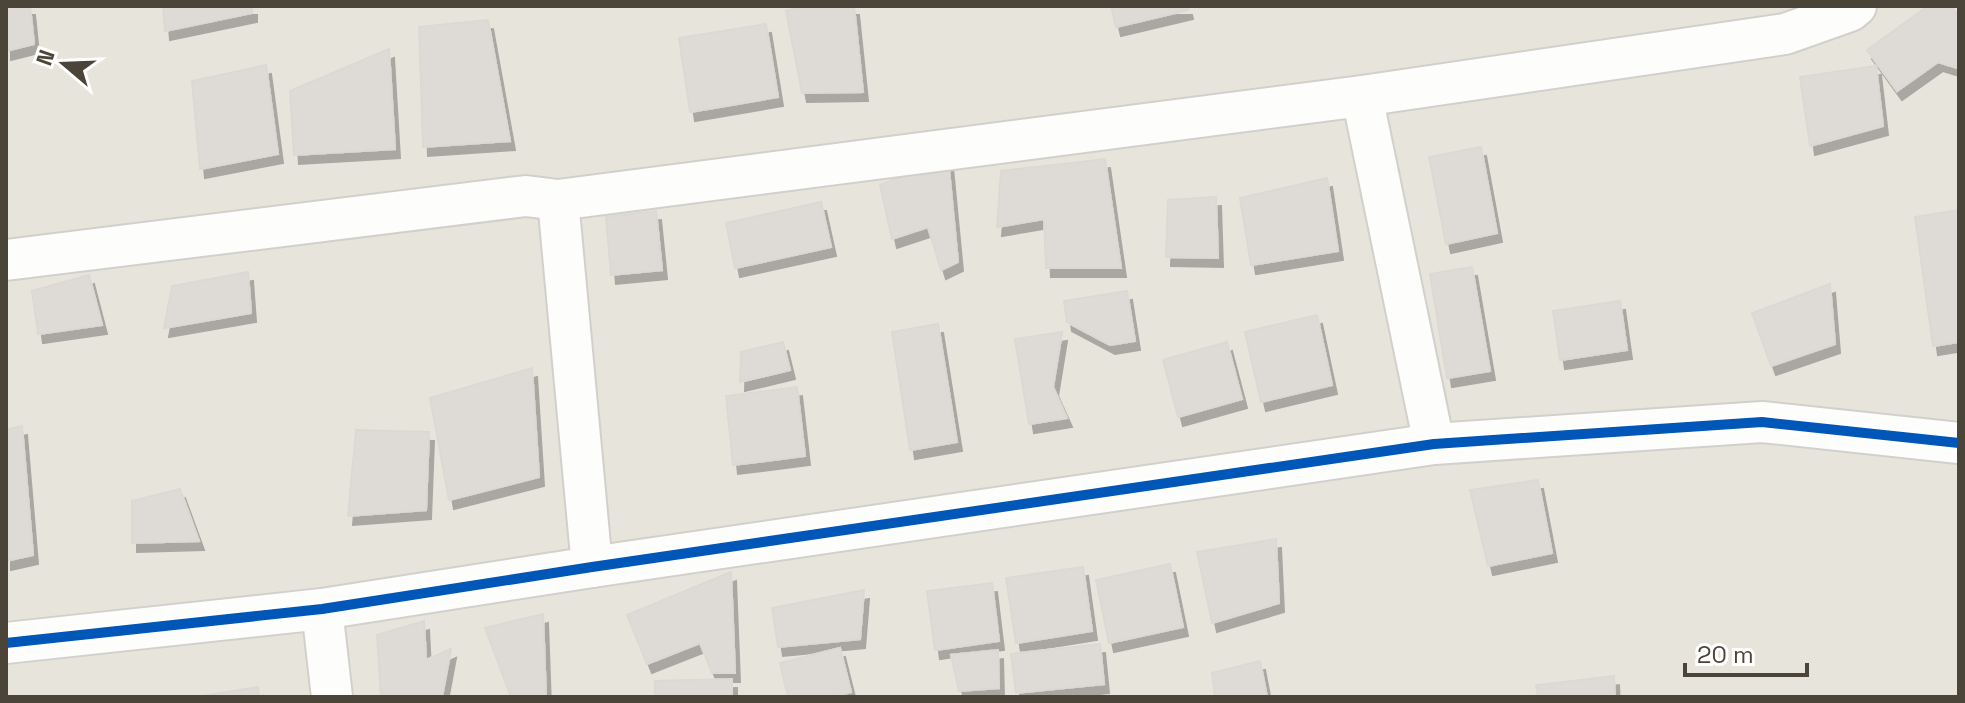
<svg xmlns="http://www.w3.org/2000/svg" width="1965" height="703" font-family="'Space Grotesk',sans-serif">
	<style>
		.residential { fill: #e7e4dc }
		.building { fill: #dedbd6; stroke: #dcd9d4; stroke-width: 2; filter: url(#shadow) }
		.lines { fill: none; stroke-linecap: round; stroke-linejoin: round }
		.street-casing { stroke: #d2d0cb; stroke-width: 44 }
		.street { stroke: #fdfdfc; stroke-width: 40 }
		.cycleway-casing { stroke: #fff; stroke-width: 15 }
		.cycleway { stroke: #0057b8; stroke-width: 10 }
	</style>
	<defs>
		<filter id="shadow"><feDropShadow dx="5" dy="9" stdDeviation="0" flood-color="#0004"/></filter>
	</defs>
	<rect width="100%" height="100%" fill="#f4f2ee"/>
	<rect class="residential" x="6" y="6" width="1953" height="691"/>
	<g class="building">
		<path d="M 6,6 L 30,6 L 34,44 L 6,51 Z"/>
		<path d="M 163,6 L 252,6 L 252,13 L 165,31 Z"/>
		<path d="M 803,6 L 854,6 L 863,92 L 802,93 L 786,11 Z"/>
		<path d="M 1111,6 L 1187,6 L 1188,10 L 1116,27 Z"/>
		<path d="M 1928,6 L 1951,6 L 1959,17 L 1959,67 L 1957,68 L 1938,62 L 1897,91 L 1867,50 Z"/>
		<path d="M 488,20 L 510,141 L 423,147 L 419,27 Z"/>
		<path d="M 766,24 L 778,97 L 690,112 L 679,38 Z"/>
		<path d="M 389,49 L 395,149 L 294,155 L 290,91 Z"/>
		<path d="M 266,65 L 278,154 L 200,169 L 192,81 Z"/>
		<path d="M 1876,66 L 1883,126 L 1810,146 L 1800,77 Z"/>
		<path d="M 1481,147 L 1497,233 L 1446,244 L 1429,157 Z"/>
		<path d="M 948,159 L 958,262 L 941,270 L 928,227 L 892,239 L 880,185 Z"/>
		<path d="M 1105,159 L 1121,268 L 1046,268 L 1044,219 L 997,227 L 1001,171 Z"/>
		<path d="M 1327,178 L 1338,251 L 1251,265 L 1240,198 Z"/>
		<path d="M 1216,197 L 1218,258 L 1166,257 L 1168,200 Z"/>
		<path d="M 821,202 L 831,247 L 735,268 L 726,223 Z"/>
		<path d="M 1959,210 L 1959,342 L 1933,346 L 1915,217 Z"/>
		<path d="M 656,211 L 662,270 L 611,275 L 606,217 Z"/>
		<path d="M 1472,267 L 1490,371 L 1447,378 L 1430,274 Z"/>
		<path d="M 248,272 L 251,313 L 164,328 L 172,286 Z"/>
		<path d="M 89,275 L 102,325 L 38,334 L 32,291 Z"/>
		<path d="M 1830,284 L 1835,344 L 1771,366 L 1752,313 Z"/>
		<path d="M 1127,291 L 1135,341 L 1110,345 L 1067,322 L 1064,301 Z"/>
		<path d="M 1620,301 L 1627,350 L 1560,360 L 1553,311 Z"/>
		<path d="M 1317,315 L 1332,385 L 1261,402 L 1245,332 Z"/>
		<path d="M 938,324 L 957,442 L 910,450 L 892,332 Z"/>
		<path d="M 1062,332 L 1053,387 L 1067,418 L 1029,424 L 1015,339 Z"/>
		<path d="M 783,342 L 790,370 L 740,382 L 741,352 Z"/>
		<path d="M 1227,342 L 1242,399 L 1178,417 L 1163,360 Z"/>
		<path d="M 532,368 L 539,477 L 449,500 L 430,398 Z"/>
		<path d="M 797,387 L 805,456 L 733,465 L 726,396 Z"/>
		<path d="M 22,426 L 33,555 L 6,561 L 6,430 Z"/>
		<path d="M 356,430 L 429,432 L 426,510 L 348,516 Z"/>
		<path d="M 1538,480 L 1552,553 L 1488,566 L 1470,490 Z"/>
		<path d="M 180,489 L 199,541 L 132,543 L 132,501 Z"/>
		<path d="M 1276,539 L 1279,603 L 1212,623 L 1197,552 Z"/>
		<path d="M 1170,564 L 1183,627 L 1109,643 L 1096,580 Z"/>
		<path d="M 1083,567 L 1092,631 L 1016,643 L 1006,578 Z"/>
		<path d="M 731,572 L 735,673 L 712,673 L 700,643 L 647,664 L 627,615 Z"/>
		<path d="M 992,583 L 999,641 L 935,650 L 927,591 Z"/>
		<path d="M 864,590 L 860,639 L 778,647 L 772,608 Z"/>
		<path d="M 543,614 L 546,697 L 511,697 L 485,628 Z"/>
		<path d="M 424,621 L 426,660 L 451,649 L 442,697 L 381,697 L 377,635 Z"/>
		<path d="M 1100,644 L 1104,684 L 1016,693 L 1011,654 Z"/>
		<path d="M 840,648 L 851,692 L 832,697 L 788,697 L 780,663 Z"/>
		<path d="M 998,650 L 999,688 L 959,691 L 951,655 Z"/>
		<path d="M 1260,661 L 1267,697 L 1215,697 L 1212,673 Z"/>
		<path d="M 1614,676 L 1615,697 L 1538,697 L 1536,685 Z"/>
		<path d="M 732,679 L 732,697 L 655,697 L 655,681 Z"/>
		<path d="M 258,687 L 259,697 L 196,697 Z"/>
	</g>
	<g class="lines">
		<g class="street-casing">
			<g id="street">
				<path d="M 1362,96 L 1434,444"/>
				<path d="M 558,200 L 592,567"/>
				<path d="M 6,260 L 526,196 L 558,200 L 1362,96 L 1785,34 L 1850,11 L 1856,6"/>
				<path d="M 322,609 L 332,697"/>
				<path d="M 6,643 L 322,609 L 592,567 L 1434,444 L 1762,422 L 1959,443"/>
			</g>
		</g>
		<use href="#street" class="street"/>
		<g class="cycleway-casing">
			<path id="cycleway" d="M 6,643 L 322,609 L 592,567 L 1434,444 L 1762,422 L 1959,443"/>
		</g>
		<use href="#cycleway" class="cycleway"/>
	</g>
	<rect width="1965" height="703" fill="none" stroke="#4b4439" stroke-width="16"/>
	<g transform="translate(64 64) rotate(289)" stroke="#ffffff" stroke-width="6" paint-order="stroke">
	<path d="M0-6L14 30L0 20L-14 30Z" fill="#4b4439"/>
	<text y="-12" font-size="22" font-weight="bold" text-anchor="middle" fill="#4b4439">N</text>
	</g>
	<path d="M1685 663v12h122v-12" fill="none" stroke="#4b4439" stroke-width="4"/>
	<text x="1697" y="663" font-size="24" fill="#4b4439" stroke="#ffffff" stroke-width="6" paint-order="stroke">20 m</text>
</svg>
